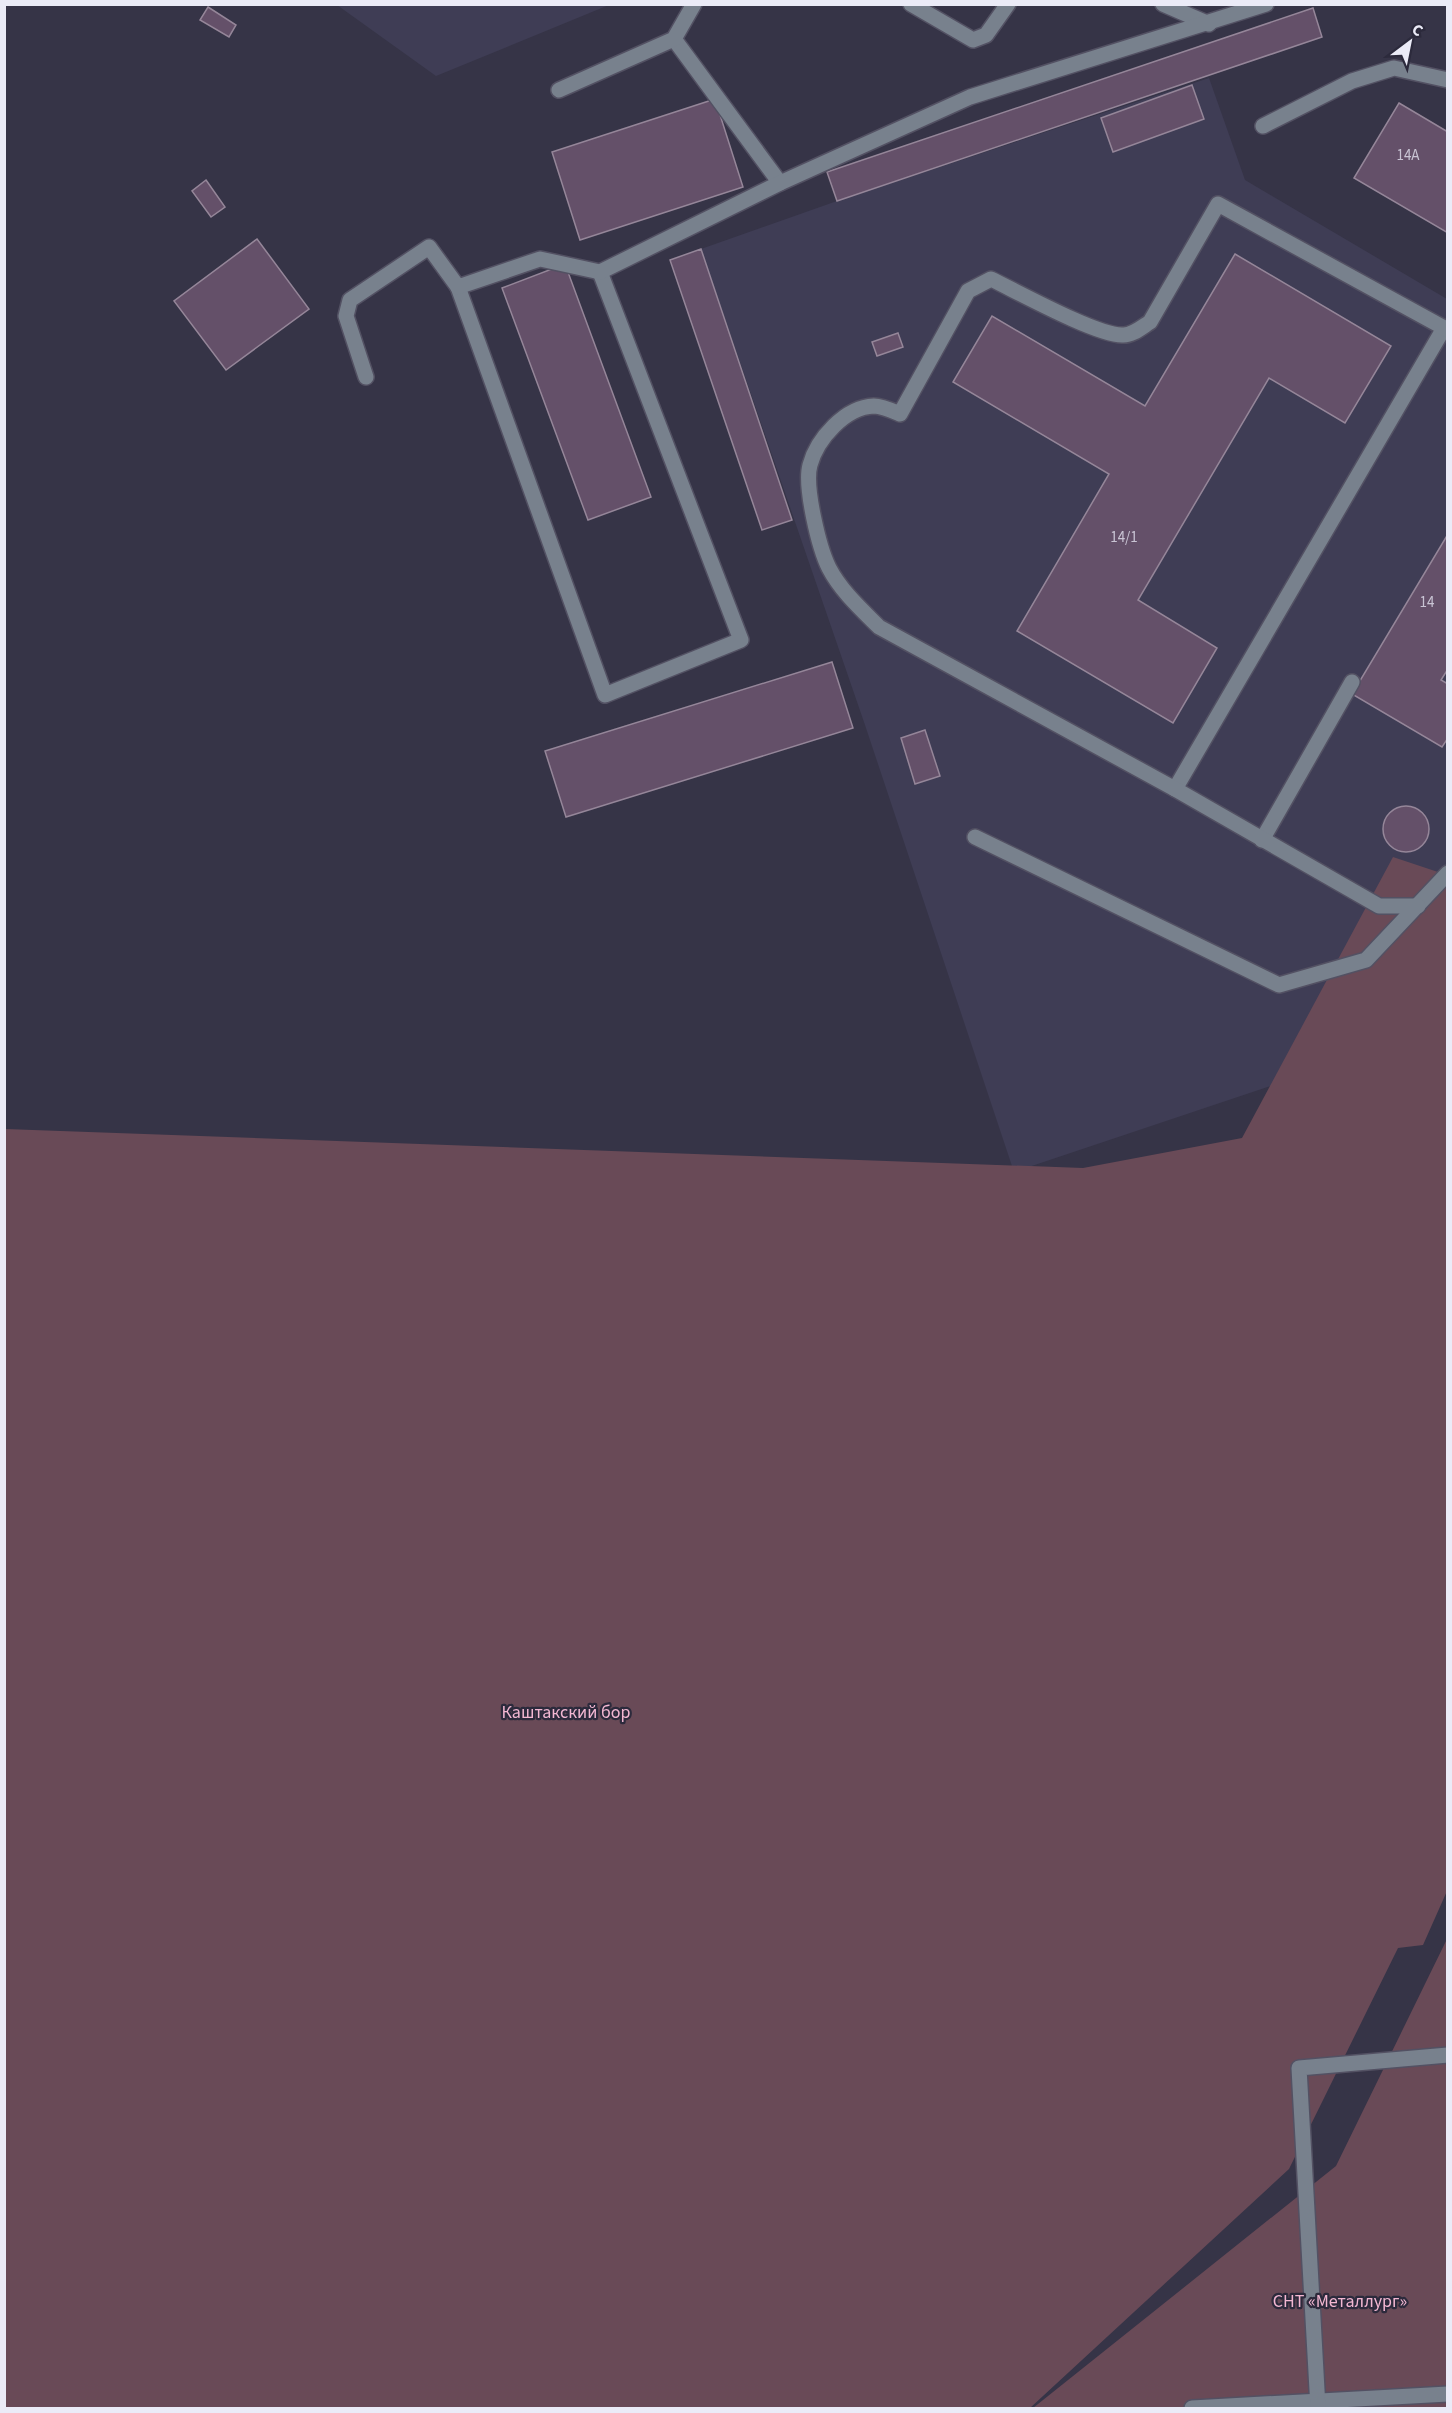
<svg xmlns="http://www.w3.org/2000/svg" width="1452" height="2413" font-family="'Source Sans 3',sans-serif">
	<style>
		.built { fill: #3f3d55 }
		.green { fill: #694a57 }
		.building { fill: #645069; stroke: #958699; stroke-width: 1.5 }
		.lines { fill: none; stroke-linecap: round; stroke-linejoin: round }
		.minor-casing { stroke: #535163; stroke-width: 18 }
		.minor { stroke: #78818d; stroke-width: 15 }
		.labels { text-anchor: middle; stroke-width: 4.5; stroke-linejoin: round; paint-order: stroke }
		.number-label { font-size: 15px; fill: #c9c4d4 }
		.park-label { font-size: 18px; fill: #f3b7d2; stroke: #2c2a3c }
	</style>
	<rect width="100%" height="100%" fill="#363447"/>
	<g class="built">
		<path d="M 337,5 L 609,5 L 436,76 Z"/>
		<path d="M 1209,78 L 1245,180 L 1447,299 L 1447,1027 L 1014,1172 L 865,725 L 701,249 L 837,201 Z"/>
	</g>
	<g class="green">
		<path d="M 1393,857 L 1447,875 L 1447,1891 L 1423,1945 L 1398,1948 L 1289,2169 L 1030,2408 L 5,2408 L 5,1129 L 1083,1168 L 1242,1138 Z"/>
		<path d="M 1447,1939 L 1447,2408 L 1033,2408 L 1336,2166 Z"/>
	</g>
	<g class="building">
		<path d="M 208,7 L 236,25 L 229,37 L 200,20 Z"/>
		<path d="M 1313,8 L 1322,37 L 837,201 L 827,172 Z"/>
		<path d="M 1192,85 L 1204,119 L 1113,152 L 1101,118 Z"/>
		<path d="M 715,99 L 743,187 L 580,240 L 552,152 Z"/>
		<path d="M 1399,103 L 1448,132 L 1448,233 L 1354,178 Z"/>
		<path d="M 206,180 L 225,207 L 211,217 L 192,191 Z"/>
		<path d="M 257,239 L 309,309 L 226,370 L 174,301 Z"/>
		<path d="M 701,249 L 792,520 L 762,530 L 670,260 Z"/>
		<path d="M 1235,254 L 1391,346 L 1345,423 L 1269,378 L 1138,600 L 1217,648 L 1173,723 L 1017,631 L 1109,474 L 953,382 L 992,316 L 1145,406 Z"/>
		<path d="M 565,264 L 651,497 L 588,520 L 502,288 Z"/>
		<path d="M 898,333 L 903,347 L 877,356 L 872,342 Z"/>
		<path d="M 1448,534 L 1448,669 L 1441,680 L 1448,684 L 1448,738 L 1442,747 L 1352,694 Z"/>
		<path d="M 832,662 L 853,728 L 566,817 L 545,751 Z"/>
		<path d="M 925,730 L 940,776 L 915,784 L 901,738 Z"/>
		<circle cx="1406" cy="829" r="23"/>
	</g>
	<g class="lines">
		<g class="minor-casing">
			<g id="minor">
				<path d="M 911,4 L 973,40 L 986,35 L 1008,4"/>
				<path d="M 1163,4 L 1209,24"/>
				<path d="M 674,39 L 780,183"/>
				<path d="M 559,90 L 674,39 L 694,4"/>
				<path d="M 1263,126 L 1352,81 L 1394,68 L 1448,80"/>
				<path d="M 458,287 L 605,695 L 741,640 L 600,272"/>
				<path d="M 366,377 L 346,316 L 350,300 L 429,247 L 458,287 L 540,259 L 600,272 L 780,183 L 970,97 L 1266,4"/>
				<path d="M 1175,789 L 1444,328"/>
				<path d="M 975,837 L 1279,985 L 1366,960 L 1448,873"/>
				<path d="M 1262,840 L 1352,682"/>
				<path d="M 1418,906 L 1379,906 L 1175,789 L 879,627 C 861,609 841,591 829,568 C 819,548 804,486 810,465 C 817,439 845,407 874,406 C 882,406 893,411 900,414 L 968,291 L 991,279 C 1018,292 1096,335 1122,335 C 1132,336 1142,327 1150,322 L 1218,204 L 1448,330"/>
				<path d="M 1192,2408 L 1448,2394"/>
				<path d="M 1318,2408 L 1299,2068 L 1448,2055"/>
			</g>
		</g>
		<use href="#minor" class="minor"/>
	</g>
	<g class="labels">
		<g class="number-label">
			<text x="1408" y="160">14А</text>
			<text x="1124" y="542">14/1</text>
			<text x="1427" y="607">14</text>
		</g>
		<g class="park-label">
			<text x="566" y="1718">Каштакский бор</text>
			<text x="1340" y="2307">СНТ «Металлург»</text>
		</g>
	</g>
	<rect width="1452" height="2413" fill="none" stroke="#ebebf7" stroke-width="12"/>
	<g transform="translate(1410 42) rotate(32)" stroke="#2c2a3c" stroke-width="4.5" paint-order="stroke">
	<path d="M0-4.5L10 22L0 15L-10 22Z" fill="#ebebf7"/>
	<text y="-9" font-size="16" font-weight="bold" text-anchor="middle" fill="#ebebf7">С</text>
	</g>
</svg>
